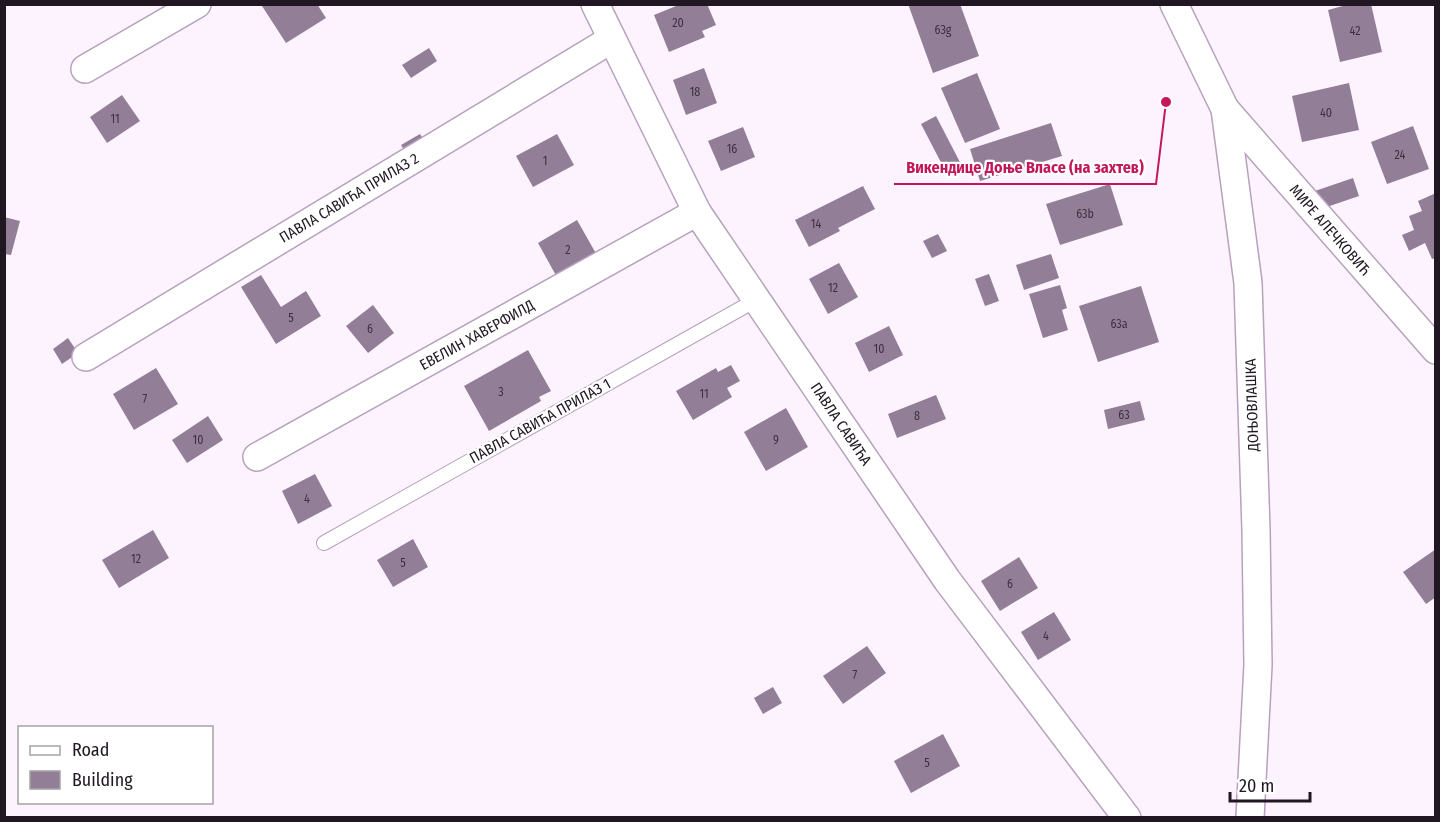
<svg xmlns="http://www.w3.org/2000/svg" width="1440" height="822" font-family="'Fira Sans Condensed',sans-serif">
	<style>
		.building { fill: #937e98 }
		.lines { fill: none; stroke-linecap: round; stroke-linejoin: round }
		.service-casing { stroke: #b7a1bd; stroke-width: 16 }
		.minor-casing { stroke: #b7a1bd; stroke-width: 30 }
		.service { stroke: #fff; stroke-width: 14 }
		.minor { stroke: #fff; stroke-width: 27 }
		.labels { text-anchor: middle; stroke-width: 4.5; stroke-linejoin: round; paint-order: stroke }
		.number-label { font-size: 12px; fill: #3d3140 }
		.street-label { font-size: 15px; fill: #201722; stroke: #fff }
		.leader { fill: none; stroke: #c2185b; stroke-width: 2 }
		.callout-dot { fill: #c2185b; stroke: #fff; stroke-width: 2 }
		.callout-label { font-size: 16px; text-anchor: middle; font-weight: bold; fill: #c2185b; stroke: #fff; stroke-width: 4.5; stroke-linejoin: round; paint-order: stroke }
	</style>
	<rect width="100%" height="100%" fill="#fdf3ff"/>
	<g class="building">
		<path d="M 265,4 L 317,4 L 326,18 L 286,43 L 262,6 Z"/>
		<path d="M 681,4 L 707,4 L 716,25 L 702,31 L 705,37 L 669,52 L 654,15 Z"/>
		<path d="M 908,4 L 960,4 L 979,56 L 933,73 Z"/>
		<path d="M 1350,4 L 1371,4 L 1382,52 L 1340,62 L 1328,10 Z"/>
		<path d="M 429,48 L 437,61 L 411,78 L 402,65 Z"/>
		<path d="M 704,68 L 717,103 L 686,115 L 673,80 Z"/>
		<path d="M 977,73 L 1000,129 L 965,143 L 941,88 Z"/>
		<path d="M 1349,83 L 1359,130 L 1302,142 L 1292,96 Z"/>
		<path d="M 122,95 L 140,121 L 107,143 L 90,117 Z"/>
		<path d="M 936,116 L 963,168 L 948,176 L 921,124 Z"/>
		<path d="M 1051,123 L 1062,156 L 980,181 L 970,149 Z"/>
		<path d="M 1413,126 L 1429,169 L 1387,184 L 1371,142 Z"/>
		<path d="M 743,127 L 755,157 L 721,171 L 708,141 Z"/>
		<path d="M 420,134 L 428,147 L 409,158 L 401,145 Z"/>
		<path d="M 557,134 L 574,165 L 533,187 L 516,156 Z"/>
		<path d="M 1353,178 L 1359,196 L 1318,210 L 1312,192 Z"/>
		<path d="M 1110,184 L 1123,225 L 1060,245 L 1046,204 Z"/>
		<path d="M 863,186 L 875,209 L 838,228 L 840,231 L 809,247 L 795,220 Z"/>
		<path d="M 1436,193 L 1436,258 L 1432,259 L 1425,243 L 1409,251 L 1402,235 L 1414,230 L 1409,216 L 1422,211 L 1418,201 Z"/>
		<path d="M 4,217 L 20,221 L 11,255 L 4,254 Z"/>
		<path d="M 577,220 L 598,257 L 558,279 L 538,243 Z"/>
		<path d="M 938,234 L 947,251 L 932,258 L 923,241 Z"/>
		<path d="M 1051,254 L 1059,278 L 1024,290 L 1016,265 Z"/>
		<path d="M 839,263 L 858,297 L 828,314 L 809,279 Z"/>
		<path d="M 989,274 L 999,301 L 985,306 L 975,279 Z"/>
		<path d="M 261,275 L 281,307 L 306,291 L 321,316 L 276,344 L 241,287 Z"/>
		<path d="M 1060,285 L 1067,308 L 1062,310 L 1068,330 L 1043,338 L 1029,294 Z"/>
		<path d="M 1141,286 L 1159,342 L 1098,362 L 1079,306 Z"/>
		<path d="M 373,305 L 394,333 L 368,353 L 346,326 Z"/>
		<path d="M 889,326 L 903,355 L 869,372 L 855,343 Z"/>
		<path d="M 68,338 L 78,353 L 62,364 L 53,349 Z"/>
		<path d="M 528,350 L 551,391 L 539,397 L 541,401 L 489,431 L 464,386 Z"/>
		<path d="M 731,365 L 740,381 L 727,388 L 732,397 L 693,420 L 676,391 L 716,368 L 718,372 Z"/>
		<path d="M 156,368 L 178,404 L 134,430 L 113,394 Z"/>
		<path d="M 936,395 L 946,419 L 897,438 L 888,414 Z"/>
		<path d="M 1140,401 L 1145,420 L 1108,429 L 1104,410 Z"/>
		<path d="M 786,408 L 808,447 L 766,471 L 744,432 Z"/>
		<path d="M 208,416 L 223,440 L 187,463 L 172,440 Z"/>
		<path d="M 315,474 L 332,506 L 298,524 L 282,491 Z"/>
		<path d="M 153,530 L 169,558 L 119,588 L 102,560 Z"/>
		<path d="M 413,539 L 428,567 L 393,587 L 377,560 Z"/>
		<path d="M 1436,549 L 1436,597 L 1426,604 L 1403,572 Z"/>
		<path d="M 1019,557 L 1038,588 L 1000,611 L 981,581 Z"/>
		<path d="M 1054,612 L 1071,640 L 1038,660 L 1021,632 Z"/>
		<path d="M 867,646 L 886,673 L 843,704 L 823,676 Z"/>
		<path d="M 773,687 L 782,703 L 763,714 L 754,698 Z"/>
		<path d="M 943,734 L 960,766 L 911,793 L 894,761 Z"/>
	</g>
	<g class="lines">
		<g class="service-casing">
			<path id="service" d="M 324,543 L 756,300"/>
		</g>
		<g class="minor-casing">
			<g id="minor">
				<path d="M 595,4 L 697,212 L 947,580 L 1127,818"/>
				<path d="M 1174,4 L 1225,109 L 1248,283 L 1256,530 L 1258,665 L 1250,818"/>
				<path d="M 85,69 L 197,4"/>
				<path d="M 1225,109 L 1436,350"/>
				<path d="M 86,357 L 612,39"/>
				<path d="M 257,457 L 697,212"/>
			</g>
		</g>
		<use href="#service" class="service"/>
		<use href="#minor" class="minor"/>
	</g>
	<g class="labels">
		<g class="number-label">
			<text x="678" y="27">20</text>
			<text x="943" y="34">63g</text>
			<text x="1355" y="35">42</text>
			<text x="695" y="96">18</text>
			<text x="1326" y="117">40</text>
			<text x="115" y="123">11</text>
			<text x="732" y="153">16</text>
			<text x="1400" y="159">24</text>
			<text x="545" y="165">1</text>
			<text x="1085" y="218">63b</text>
			<text x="816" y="228">14</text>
			<text x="568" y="254">2</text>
			<text x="833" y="292">12</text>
			<text x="291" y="322">5</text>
			<text x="1119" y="328">63a</text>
			<text x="370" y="333">6</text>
			<text x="879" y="353">10</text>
			<text x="501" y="396">3</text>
			<text x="704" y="398">11</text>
			<text x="145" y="403">7</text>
			<text x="1124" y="419">63</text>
			<text x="917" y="420">8</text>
			<text x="198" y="444">10</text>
			<text x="776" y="444">9</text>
			<text x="307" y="503">4</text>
			<text x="136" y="563">12</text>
			<text x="403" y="567">5</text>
			<text x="1010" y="588">6</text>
			<text x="1046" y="640">4</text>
			<text x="855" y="679">7</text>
			<text x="927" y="767">5</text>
		</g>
		<g class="street-label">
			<text transform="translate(349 198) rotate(-31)" y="5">ПАВЛА САВИЋА ПРИЛАЗ 2</text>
			<text transform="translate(1330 230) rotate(49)" y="5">МИРЕ АЛЕЧКОВИЋ</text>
			<text transform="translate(477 335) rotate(-29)" y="5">ЕВЕЛИН ХАВЕРФИЛД</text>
			<text transform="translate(1252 405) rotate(-92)" y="5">ДОЊОВЛАШКА</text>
			<text transform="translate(540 421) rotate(-29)" y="5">ПАВЛА САВИЋА ПРИЛАЗ 1</text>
			<text transform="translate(841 424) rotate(56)" y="5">ПАВЛА САВИЋА</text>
		</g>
	</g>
	<path class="leader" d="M1166 102L1156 184H894"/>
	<circle class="callout-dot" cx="1166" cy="102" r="6"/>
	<g class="callout-label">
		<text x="1025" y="173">Викендице Доње Власе (на захтев)</text>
	</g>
	<rect width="1440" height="822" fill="none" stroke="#201722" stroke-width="12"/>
	<rect x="18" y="726" width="195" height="78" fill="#ffffff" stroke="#a6a2a7" stroke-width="1.5"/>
	<rect x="30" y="746" width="30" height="9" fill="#ffffff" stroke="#a6a2a7" stroke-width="1.5"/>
	<text x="72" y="756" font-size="18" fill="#201722">Road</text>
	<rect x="30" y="771" width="30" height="18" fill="#937e98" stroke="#a6a2a7" stroke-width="1.5"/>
	<text x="72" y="786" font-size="18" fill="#201722">Building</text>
	<path d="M1230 792v9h80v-9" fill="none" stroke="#201722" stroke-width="3"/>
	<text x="1239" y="792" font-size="18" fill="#201722" stroke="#ffffff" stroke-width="4.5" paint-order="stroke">20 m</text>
</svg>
